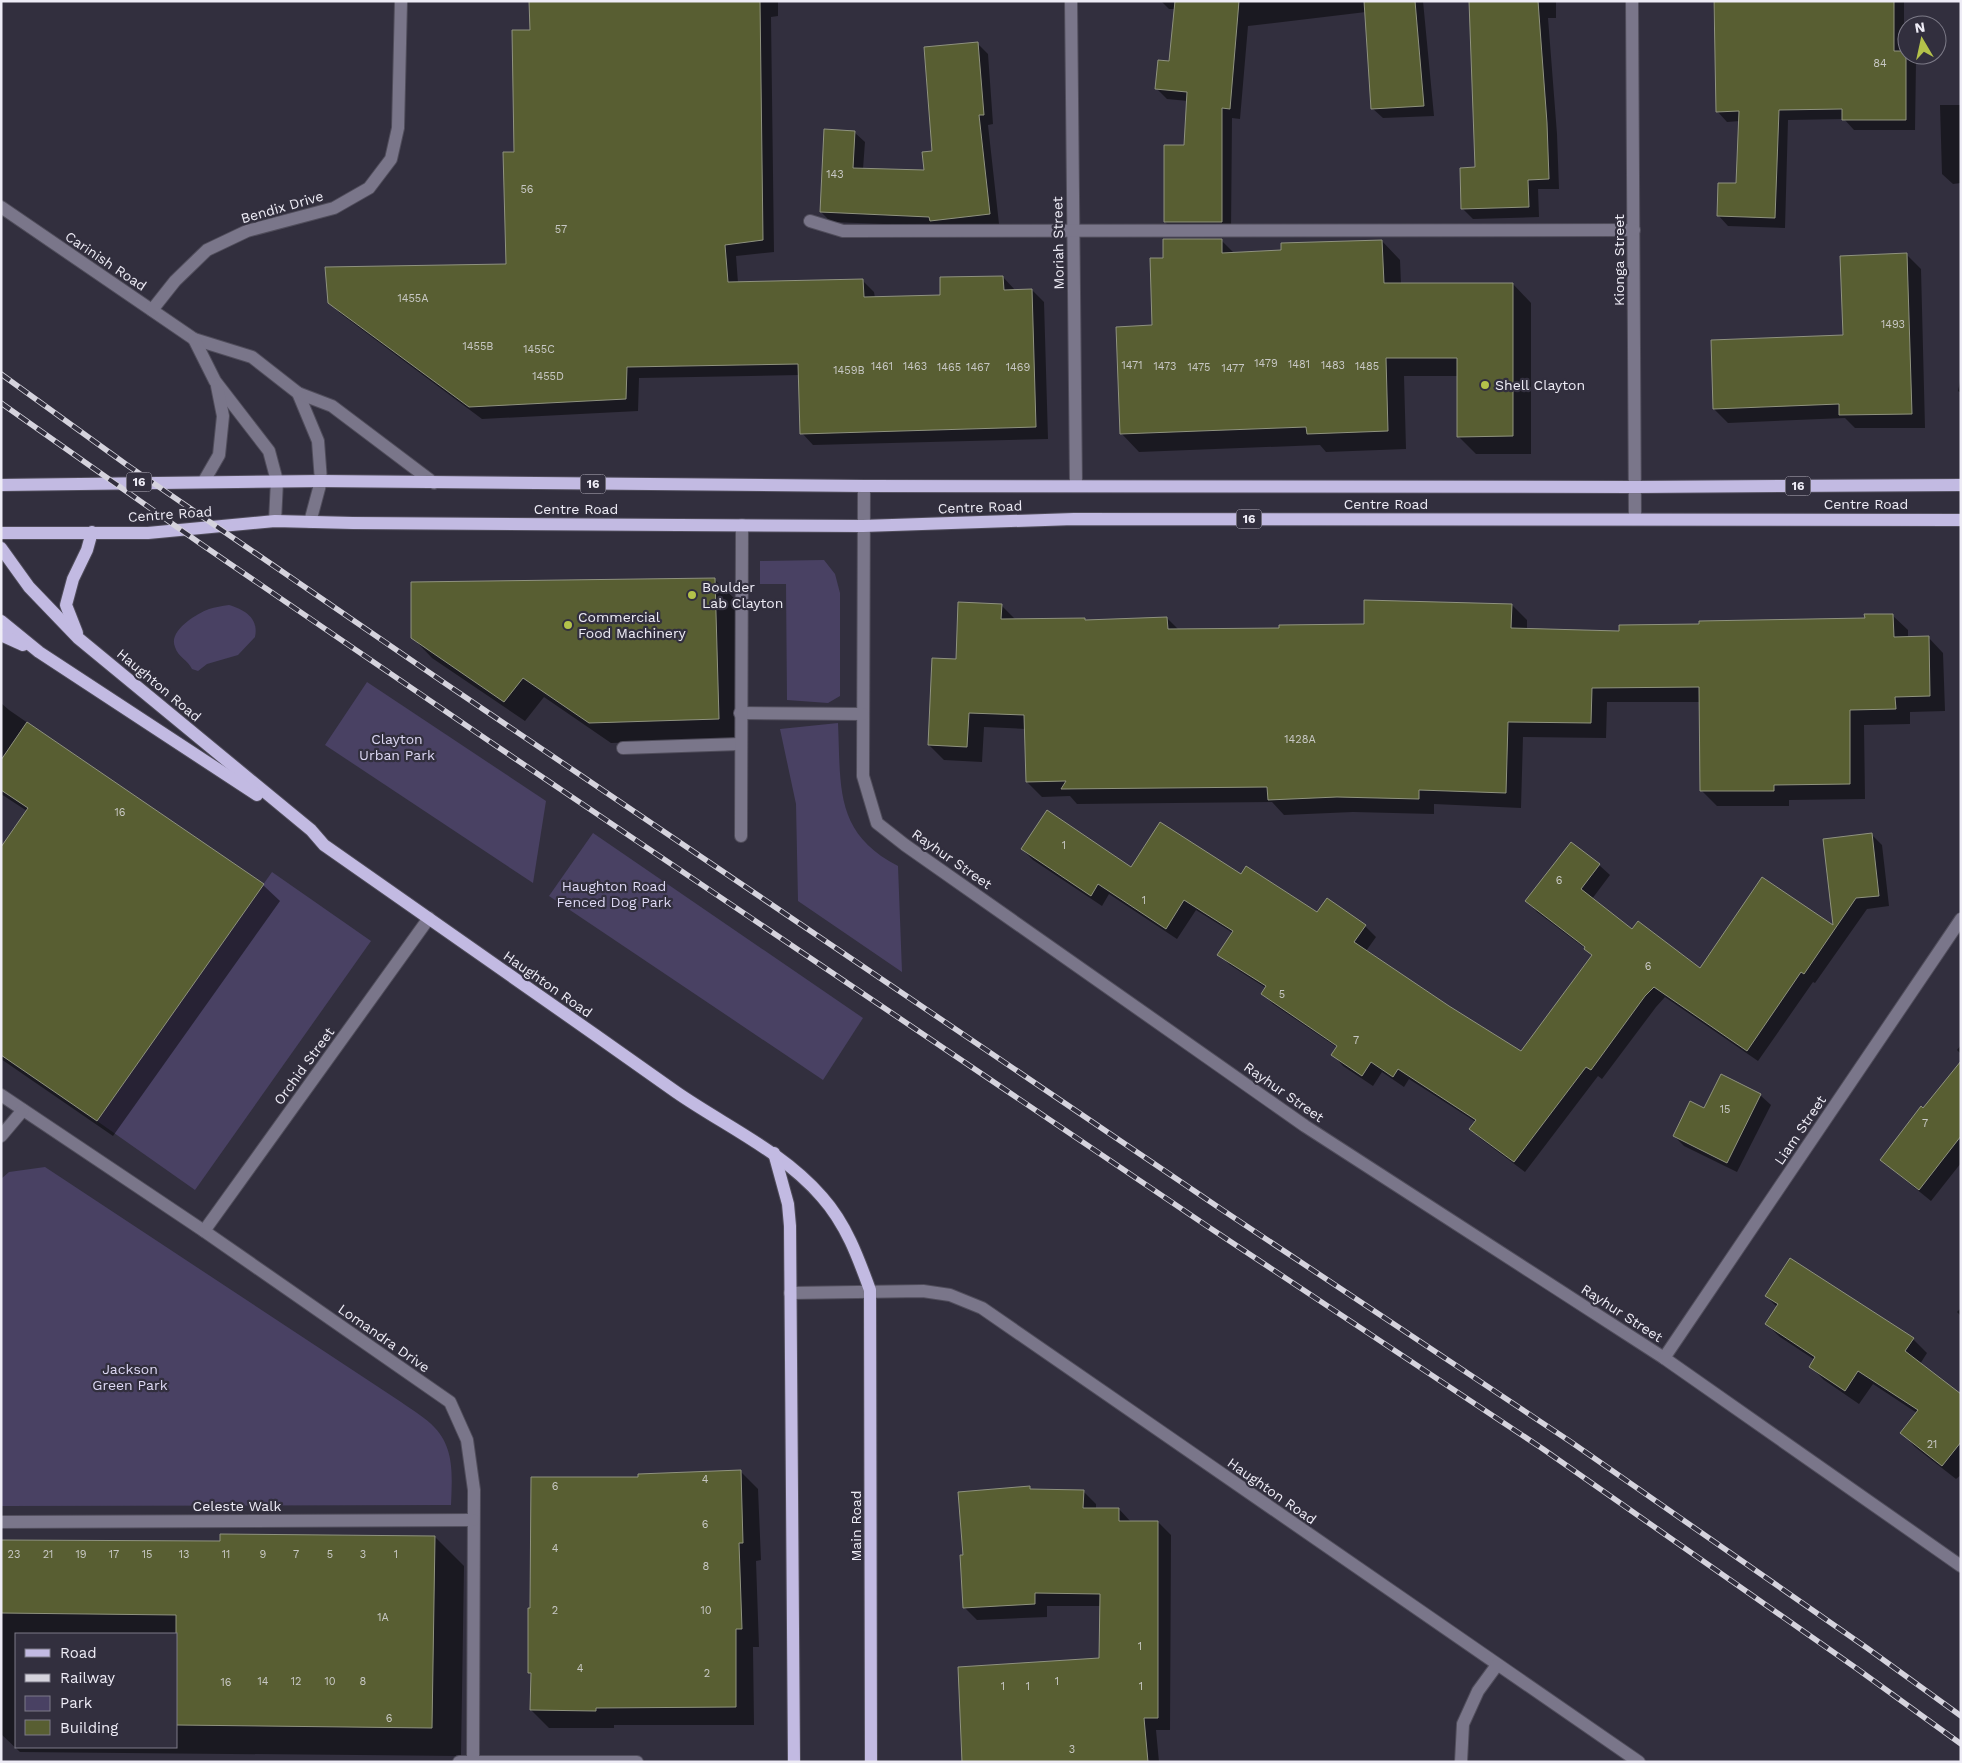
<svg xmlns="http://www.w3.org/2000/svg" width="1962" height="1763" font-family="'Work Sans',sans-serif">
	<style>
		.green { fill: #494163 }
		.shadow { fill: #0007; fill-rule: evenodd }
		.building { fill: #585e32; stroke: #8f927f }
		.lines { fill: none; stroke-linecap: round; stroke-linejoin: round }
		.minor-casing { stroke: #504d5b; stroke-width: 14 }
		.major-casing { stroke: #504d5b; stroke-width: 14 }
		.minor { stroke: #7a768a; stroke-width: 12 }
		.major { stroke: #c2bae2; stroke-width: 12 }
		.rail-casing { stroke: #d5d3dd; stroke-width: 5.5 }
		.rail { stroke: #322f3e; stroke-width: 4; stroke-dasharray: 11; stroke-linecap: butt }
		.poi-dot { fill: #b4c24a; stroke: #322f3e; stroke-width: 2 }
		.labels { text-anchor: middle; stroke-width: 4.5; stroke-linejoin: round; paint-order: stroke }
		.number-label { font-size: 11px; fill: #c8c8c5 }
		.shield { fill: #322f3e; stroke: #b6b3bf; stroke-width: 1 }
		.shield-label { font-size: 12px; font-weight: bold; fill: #eeecf6 }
		.street-label { font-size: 14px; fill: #eeecf6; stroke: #322f3e }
		.poi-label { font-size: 14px; fill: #eeecf6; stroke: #322f3e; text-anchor: start }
		.park-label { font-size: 14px; fill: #ddd8f4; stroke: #322f3e }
	</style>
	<rect width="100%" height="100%" fill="#322f3e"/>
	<g class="green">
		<path d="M 824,560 L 835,574 L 840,593 L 840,696 L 828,703 L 787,700 L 786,584 L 760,584 L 760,561 Z"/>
		<path d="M 229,605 C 245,610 259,618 255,637 L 238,655 L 207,664 L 198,671 L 192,669 C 188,660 178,657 175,647 C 168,631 196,614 209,609 C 215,607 222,606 229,605 Z"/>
		<path d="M 367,682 L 546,801 L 533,883 L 325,745 Z"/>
		<path d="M 838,723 C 841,787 834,833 898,866 L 902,972 L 798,901 L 796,804 L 780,729 Z"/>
		<path d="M 593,833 L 863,1018 L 823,1080 L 549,896 Z"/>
		<path d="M 272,872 L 371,941 L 195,1190 L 97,1121 Z"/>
		<path d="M 45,1167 L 401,1402 C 412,1410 426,1418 435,1428 C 455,1449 452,1478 451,1505 L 1,1506 L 1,1179 L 9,1172 Z"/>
	</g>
	<g class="shadow">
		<path d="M 530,1 L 778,1 L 778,16 L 771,17 L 774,252 L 736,256 L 738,283 L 862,280 L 874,292 L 875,298 L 942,297 L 1003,277 L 1015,290 L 1032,290 L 1044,302 L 1048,439 L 813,445 L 802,433 L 800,375 L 639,378 L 638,411 L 482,419 L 341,314 L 329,302 L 508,266 L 516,153 L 531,31 Z"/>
		<path d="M 1161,1 L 1423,1 L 1434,116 L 1383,118 L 1372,108 L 1366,12 L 1248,26 L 1240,119 L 1232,118 L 1231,232 L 1175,232 L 1165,222 L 1185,146 L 1188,101 L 1167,99 L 1157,89 L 1170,63 L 1175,9 L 1169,9 Z"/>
		<path d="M 1492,1 L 1556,1 L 1556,18 L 1548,18 L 1557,134 L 1559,189 L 1538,189 L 1539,217 L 1473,219 L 1462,208 L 1476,168 Z"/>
		<path d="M 1713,1 L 1904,1 L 1904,52 L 1916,62 L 1915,130 L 1854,130 L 1844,119 L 1788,120 L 1785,228 L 1728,226 L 1718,215 L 1738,184 L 1740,121 L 1727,122 L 1717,111 Z"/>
		<path d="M 978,44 L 988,54 L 993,124 L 988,125 L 999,224 L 941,230 L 937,226 L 831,222 L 821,212 L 854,132 L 865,142 L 863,169 L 926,172 Z"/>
		<path d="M 1940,105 L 1961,105 L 1961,183 L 1953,184 L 1942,174 Z"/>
		<path d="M 1221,240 L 1235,254 L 1282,251 L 1382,241 L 1400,260 L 1401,284 L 1513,284 L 1531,303 L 1531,454 L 1476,454 L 1458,436 L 1458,376 L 1404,376 L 1406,449 L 1326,452 L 1320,445 L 1139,452 L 1121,433 L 1154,326 L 1164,259 Z"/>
		<path d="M 1906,254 L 1921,269 L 1925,428 L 1855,428 L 1845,418 L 1728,423 L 1714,409 L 1845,336 Z"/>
		<path d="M 1961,377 L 1961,393 L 1958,391 Z"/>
		<path d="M 714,579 L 735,599 L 738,738 L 611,743 L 544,697 L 525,721 L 432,658 L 412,637 Z"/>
		<path d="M 1001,605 L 1016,620 L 1084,619 L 1086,621 L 1167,618 L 1179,630 L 1280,629 L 1365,625 L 1512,605 L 1527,620 L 1527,630 L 1621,632 L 1700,625 L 1866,619 L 1892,615 L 1908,630 L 1908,638 L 1928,637 L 1943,653 L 1945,711 L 1910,712 L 1910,724 L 1864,725 L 1865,799 L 1789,800 L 1789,806 L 1717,806 L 1702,791 L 1701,702 L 1607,702 L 1606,738 L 1523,737 L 1521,808 L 1434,804 L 1434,814 L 1353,812 L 1284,815 L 1272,802 L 1077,804 L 1070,796 L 1042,797 L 1027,782 L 1026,729 L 984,727 L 982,762 L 944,760 L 929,745 L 957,661 Z"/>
		<path d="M 1,703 L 9,710 L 263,885 L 280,901 L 113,1136 L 1,1059 L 1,849 L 27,811 L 1,794 Z"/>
		<path d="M 1871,834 L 1882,845 L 1889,906 L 1867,909 L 1815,983 L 1813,982 L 1758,1061 L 1665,997 L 1656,1007 L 1602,1079 L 1598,1076 L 1525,1172 L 1481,1139 L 1471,1129 L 1476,1122 L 1409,1079 L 1404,1087 L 1382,1072 L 1373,1086 L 1343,1066 L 1333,1055 L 1338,1048 L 1273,1004 L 1262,993 L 1266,988 L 1230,965 L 1219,955 L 1233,933 L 1196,910 L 1177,939 L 1109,894 L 1102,906 L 1033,860 L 1022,849 L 1131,868 L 1241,875 L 1318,914 L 1365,926 L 1376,937 L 1366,951 L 1448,1007 L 1522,1052 L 1592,956 L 1586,949 L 1537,912 L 1527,901 L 1599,865 L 1610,875 L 1592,899 L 1632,931 L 1700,970 L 1835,928 Z"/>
		<path d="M 1961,1045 L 1961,1054 L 1957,1050 Z"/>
		<path d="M 1961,1063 L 1961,1163 L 1931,1201 L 1894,1171 L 1882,1160 Z"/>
		<path d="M 1760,1095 L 1771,1105 L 1737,1172 L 1684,1146 L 1674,1136 L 1705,1109 Z"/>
		<path d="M 1766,1296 L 1913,1339 L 1927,1353 L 1920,1364 L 1961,1396 L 1961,1475 L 1956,1479 L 1915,1447 L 1902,1433 L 1917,1413 L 1873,1384 L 1859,1404 L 1824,1380 L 1810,1366 L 1815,1360 L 1780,1337 L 1766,1324 L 1777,1307 Z"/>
		<path d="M 1961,1308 L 1961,1316 L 1957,1312 Z"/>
		<path d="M 740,1471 L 758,1489 L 761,1560 L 756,1561 L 759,1647 L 753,1647 L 754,1725 L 614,1725 L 614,1728 L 549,1728 L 531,1710 L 532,1676 L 529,1672 L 532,1609 L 639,1478 Z"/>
		<path d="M 1029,1488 L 1032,1490 L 1083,1491 L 1096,1504 L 1096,1510 L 1119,1509 L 1131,1522 L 1158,1522 L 1171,1535 L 1170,1730 L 1156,1730 L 1159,1762 L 964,1762 L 1101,1659 L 1101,1606 L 1047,1606 L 1047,1617 L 977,1620 L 964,1607 L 964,1556 Z"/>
		<path d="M 435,1537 L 464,1566 L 461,1756 L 20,1752 L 1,1734 L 1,1541 L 221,1542 ZM 16,1634 L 176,1634 L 176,1747 L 16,1747 Z"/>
	</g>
	<g class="building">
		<path d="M 529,1 L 760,1 L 763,240 L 725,245 L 728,282 L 863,279 L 864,297 L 940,295 L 940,277 L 1003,276 L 1004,290 L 1032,289 L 1036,427 L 800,434 L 798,364 L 627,367 L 626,399 L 469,407 L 328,303 L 325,267 L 506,264 L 503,152 L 514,152 L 512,30 L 530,30 Z"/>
		<path d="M 1175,1 L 1239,1 L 1230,109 L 1222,108 L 1222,222 L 1164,222 L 1164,145 L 1184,145 L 1187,92 L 1155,89 L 1158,60 L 1169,61 Z"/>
		<path d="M 1364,1 L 1415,1 L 1424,106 L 1371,109 Z"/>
		<path d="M 1469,1 L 1538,1 L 1547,123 L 1549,179 L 1528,180 L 1529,207 L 1461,209 L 1460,168 L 1475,167 Z"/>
		<path d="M 1714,1 L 1894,1 L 1894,51 L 1906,51 L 1906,120 L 1842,120 L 1842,109 L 1779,110 L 1775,218 L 1717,216 L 1718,183 L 1736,183 L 1739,111 L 1716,112 Z"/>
		<path d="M 978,42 L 984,115 L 979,115 L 990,214 L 930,221 L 929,217 L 820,212 L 824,129 L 855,131 L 853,168 L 924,170 L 922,152 L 932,151 L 924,47 Z"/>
		<path d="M 1163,239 L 1222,239 L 1222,253 L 1281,250 L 1281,243 L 1382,240 L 1384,283 L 1513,283 L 1513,436 L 1457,437 L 1457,358 L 1386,358 L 1388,431 L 1307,434 L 1306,427 L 1120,434 L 1116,327 L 1152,325 L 1150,258 L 1163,258 Z"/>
		<path d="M 1907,253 L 1912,414 L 1839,415 L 1839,404 L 1713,409 L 1711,340 L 1843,335 L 1840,256 Z"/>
		<path d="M 715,578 L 719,719 L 589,723 L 523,678 L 504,702 L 411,638 L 411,582 Z"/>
		<path d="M 1364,600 L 1512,604 L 1511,628 L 1619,631 L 1619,625 L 1699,624 L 1699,621 L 1865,618 L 1864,614 L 1893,614 L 1894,637 L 1929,636 L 1930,696 L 1895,697 L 1896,709 L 1850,710 L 1850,784 L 1774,785 L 1774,791 L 1700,791 L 1699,687 L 1592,688 L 1591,723 L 1508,722 L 1506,793 L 1419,790 L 1419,799 L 1337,797 L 1268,800 L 1267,787 L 1061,789 L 1066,781 L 1026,782 L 1024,715 L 969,713 L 967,747 L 928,745 L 932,658 L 956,659 L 958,602 L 1002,604 L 1001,619 L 1085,618 L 1085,620 L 1167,617 L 1168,629 L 1279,628 L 1279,625 L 1364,624 Z"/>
		<path d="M 27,722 L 264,884 L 97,1121 L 1,1055 L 1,847 L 28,808 L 1,790 L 1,760 Z"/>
		<path d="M 1047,810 L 1131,867 L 1160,822 L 1241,874 L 1246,866 L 1317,912 L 1327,898 L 1366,925 L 1354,942 L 1449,1006 L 1521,1051 L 1592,955 L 1584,949 L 1585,947 L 1525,901 L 1571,842 L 1600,864 L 1581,889 L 1632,929 L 1638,921 L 1700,968 L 1762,877 L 1833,925 L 1823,839 L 1872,833 L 1879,896 L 1856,898 L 1804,974 L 1801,972 L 1747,1051 L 1654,987 L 1645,996 L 1591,1070 L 1586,1067 L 1514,1162 L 1469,1129 L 1476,1120 L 1398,1069 L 1393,1077 L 1371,1062 L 1362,1076 L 1331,1055 L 1337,1046 L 1261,994 L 1266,986 L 1217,955 L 1233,931 L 1184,900 L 1166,929 L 1098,884 L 1091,896 L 1021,849 Z"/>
		<path d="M 1961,1061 L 1961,1136 L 1919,1190 L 1880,1160 L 1921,1106 L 1923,1108 Z"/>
		<path d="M 1721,1074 L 1761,1094 L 1727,1163 L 1673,1136 L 1690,1101 L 1704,1108 Z"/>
		<path d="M 1790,1258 L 1914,1338 L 1905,1351 L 1961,1394 L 1961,1442 L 1942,1466 L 1900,1433 L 1918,1410 L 1858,1371 L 1845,1391 L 1809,1367 L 1815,1357 L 1765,1324 L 1778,1304 L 1765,1296 Z"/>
		<path d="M 741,1470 L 743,1543 L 739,1543 L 742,1629 L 736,1629 L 736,1707 L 596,1708 L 596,1711 L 530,1710 L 531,1673 L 528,1673 L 528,1608 L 530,1608 L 531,1477 L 638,1477 L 638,1474 Z"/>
		<path d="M 1030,1486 L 1030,1489 L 1084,1490 L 1083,1508 L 1119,1508 L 1119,1521 L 1158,1521 L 1158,1718 L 1144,1718 L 1148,1762 L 962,1762 L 958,1667 L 1099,1658 L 1100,1594 L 1035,1593 L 1035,1604 L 963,1608 L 960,1555 L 963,1555 L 958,1492 Z"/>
		<path d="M 220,1534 L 435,1536 L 432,1728 L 176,1725 L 176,1615 L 1,1613 L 1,1540 L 220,1541 Z"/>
	</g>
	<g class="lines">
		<g class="minor-casing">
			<g id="minor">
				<path d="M 1071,1 L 1076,485"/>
				<path d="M 1632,1 L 1635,519"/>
				<path d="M 1,207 L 194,339 L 252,357 L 298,393 L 318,441 L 321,481 L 310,522"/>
				<path d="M 810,221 L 843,231 L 1634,230"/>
				<path d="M 152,310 L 175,281 L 207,250 L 247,231 L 334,208 L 369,188 L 391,159 L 398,128 L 401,1"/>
				<path d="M 194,339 L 215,381 L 269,451 L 277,481 L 275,521"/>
				<path d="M 298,393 L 332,406 L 434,483"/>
				<path d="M 204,481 L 219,455 L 223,416 L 217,386"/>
				<path d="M 864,486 L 863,776 L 877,823 L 905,845 L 1305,1126 L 1664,1358 L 1961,1566"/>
				<path d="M 740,713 L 863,714"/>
				<path d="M 623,748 L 740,744"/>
				<path d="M 741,836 L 742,525"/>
				<path d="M 1,1095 L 204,1231 L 450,1402 L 467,1440 L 474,1490 L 473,1761"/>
				<path d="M 1,1136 L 23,1110"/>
				<path d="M 204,1231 L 429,918"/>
				<path d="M 790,1293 L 923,1291 L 950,1295 L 982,1308 L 1639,1762"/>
				<path d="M 1664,1358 L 1961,919"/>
				<path d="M 1,1522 L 473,1520"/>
				<path d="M 459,1762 L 637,1762"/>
				<path d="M 1461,1762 L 1463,1724 L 1478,1691 L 1497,1665"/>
			</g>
		</g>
		<g class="major-casing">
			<g id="major">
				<path d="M 1,485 L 321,481 L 864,486 L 1635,487 L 1961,485"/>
				<path d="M 1,533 L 148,533 L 275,521 L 353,523 L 863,526 L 1074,519 L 1961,520"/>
				<path d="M 1,548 L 29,587 L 78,638 L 311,830 L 324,845 C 441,927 559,1009 676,1092 C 725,1126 782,1151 822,1197 C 846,1224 858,1257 870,1290 L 871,1762"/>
				<path d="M 1,621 L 39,652 L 257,795"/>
				<path d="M 77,633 L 66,605 L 73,579 L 87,550 L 92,532"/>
				<path d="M 1,635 L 23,645"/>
				<path d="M 774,1153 L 788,1204 L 790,1226 L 794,1762"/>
			</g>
		</g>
		<use href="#minor" class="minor"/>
		<use href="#major" class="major"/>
		<g class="rail-casing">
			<g id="rail">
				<path d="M 1,374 L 127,465 L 446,684 L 1221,1209 L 1571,1442 L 1867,1648 L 1961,1716"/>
				<path d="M 1,403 L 201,544 L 489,741 L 1207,1226 L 1543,1449 L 1856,1668 L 1961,1744"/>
			</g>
		</g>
		<use href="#rail" class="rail"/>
	</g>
	<g class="poi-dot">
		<circle cx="1485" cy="385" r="5"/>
		<circle cx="692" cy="595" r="5"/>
		<circle cx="568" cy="625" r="5"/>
	</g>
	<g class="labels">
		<g class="number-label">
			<text x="1880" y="67">84</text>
			<text x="835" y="178">143</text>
			<text x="527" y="193">56</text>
			<text x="561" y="233">57</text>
			<text x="413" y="302">1455A</text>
			<text x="1893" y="328">1493</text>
			<text x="478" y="350">1455B</text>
			<text x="539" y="353">1455C</text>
			<text x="1266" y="367">1479</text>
			<text x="1299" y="368">1481</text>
			<text x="1132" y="369">1471</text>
			<text x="1333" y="369">1483</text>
			<text x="882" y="370">1461</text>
			<text x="915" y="370">1463</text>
			<text x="1165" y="370">1473</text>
			<text x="1367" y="370">1485</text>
			<text x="949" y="371">1465</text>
			<text x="978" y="371">1467</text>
			<text x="1018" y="371">1469</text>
			<text x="1199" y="371">1475</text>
			<text x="1233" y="372">1477</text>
			<text x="849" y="374">1459B</text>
			<text x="548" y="380">1455D</text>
			<text x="1300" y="743">1428A</text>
			<text x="120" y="816">16</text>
			<text x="1064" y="849">1</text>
			<text x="1559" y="884">6</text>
			<text x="1144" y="904">1</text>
			<text x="1648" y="970">6</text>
			<text x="1282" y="998">5</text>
			<text x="1356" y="1044">7</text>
			<text x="1725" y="1113">15</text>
			<text x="1925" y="1127">7</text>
			<text x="1932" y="1448">21</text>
			<text x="705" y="1483">4</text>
			<text x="555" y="1490">6</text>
			<text x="705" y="1528">6</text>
			<text x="555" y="1552">4</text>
			<text x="14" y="1558">23</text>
			<text x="48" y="1558">21</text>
			<text x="81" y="1558">19</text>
			<text x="114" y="1558">17</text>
			<text x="147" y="1558">15</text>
			<text x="184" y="1558">13</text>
			<text x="226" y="1558">11</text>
			<text x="263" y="1558">9</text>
			<text x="296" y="1558">7</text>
			<text x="330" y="1558">5</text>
			<text x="363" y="1558">3</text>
			<text x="396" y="1558">1</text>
			<text x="706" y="1570">8</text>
			<text x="555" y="1614">2</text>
			<text x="706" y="1614">10</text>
			<text x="383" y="1621">1A</text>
			<text x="1140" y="1650">1</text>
			<text x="580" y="1672">4</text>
			<text x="707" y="1677">2</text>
			<text x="263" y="1685">14</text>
			<text x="296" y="1685">12</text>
			<text x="330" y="1685">10</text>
			<text x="363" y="1685">8</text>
			<text x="1057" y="1685">1</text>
			<text x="226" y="1686">16</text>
			<text x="1003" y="1690">1</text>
			<text x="1028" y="1690">1</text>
			<text x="1141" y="1690">1</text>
			<text x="389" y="1722">6</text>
			<text x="1072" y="1753">3</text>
		</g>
		<g class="shield">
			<rect x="126.5" y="472.5" width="25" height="19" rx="4"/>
			<rect x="580.5" y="474.5" width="25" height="19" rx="4"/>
			<rect x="1785.5" y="476.5" width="25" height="19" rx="4"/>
			<rect x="1236.5" y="509.5" width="25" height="19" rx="4"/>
		</g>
		<g class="shield-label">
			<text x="139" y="486">16</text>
			<text x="593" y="488">16</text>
			<text x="1798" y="490">16</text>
			<text x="1249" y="523">16</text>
		</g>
		<g class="street-label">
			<text transform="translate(282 207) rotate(-16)" y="5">Bendix Drive</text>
			<text transform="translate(1058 243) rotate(-91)" y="5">Moriah Street</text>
			<text transform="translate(1619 260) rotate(-90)" y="5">Kionga Street</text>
			<text transform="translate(106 261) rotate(34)" y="5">Carinish Road</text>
			<text x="1386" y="509">Centre Road</text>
			<text x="1866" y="509">Centre Road</text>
			<text transform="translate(980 507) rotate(-2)" y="5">Centre Road</text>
			<text x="576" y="514">Centre Road</text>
			<text transform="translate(170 514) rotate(-4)" y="5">Centre Road</text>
			<text transform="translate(159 685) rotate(40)" y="5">Haughton Road</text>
			<text transform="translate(952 859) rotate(35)" y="5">Rayhur Street</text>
			<text transform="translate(548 984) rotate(35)" y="5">Haughton Road</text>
			<text transform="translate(304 1066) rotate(-54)" y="5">Orchid Street</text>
			<text transform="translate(1284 1092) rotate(35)" y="5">Rayhur Street</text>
			<text transform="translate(1800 1130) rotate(-56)" y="5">Liam Street</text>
			<text transform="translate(1622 1313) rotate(33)" y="5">Rayhur Street</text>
			<text transform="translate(384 1338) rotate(35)" y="5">Lomandra Drive</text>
			<text transform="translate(1272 1491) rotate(35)" y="5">Haughton Road</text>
			<text x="237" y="1511">Celeste Walk</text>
			<text transform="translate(856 1526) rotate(-90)" y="5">Main Road</text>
		</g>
		<g class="poi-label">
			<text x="1495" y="390">Shell Clayton</text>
			<text x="702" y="592">Boulder<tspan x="702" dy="16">Lab Clayton</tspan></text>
			<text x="578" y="622">Commercial<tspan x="578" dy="16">Food Machinery</tspan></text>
		</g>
		<g class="park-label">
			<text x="397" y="744">Clayton<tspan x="397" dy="16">Urban Park</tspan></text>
			<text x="614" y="891">Haughton Road<tspan x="614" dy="16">Fenced Dog Park</tspan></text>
			<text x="130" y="1374">Jackson<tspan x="130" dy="16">Green Park</tspan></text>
		</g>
	</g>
	<rect width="1962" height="1763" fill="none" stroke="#eeecf6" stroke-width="5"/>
	<rect x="15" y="1633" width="162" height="115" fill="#322f3e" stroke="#7d7b88"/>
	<rect x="25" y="1649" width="25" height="8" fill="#c2bae2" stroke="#7d7b88"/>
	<text x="60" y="1658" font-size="15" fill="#eeecf6">Road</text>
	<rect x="25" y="1674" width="25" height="8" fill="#d5d3dd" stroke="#7d7b88"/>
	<text x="60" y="1683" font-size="15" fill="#eeecf6">Railway</text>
	<rect x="25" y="1696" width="25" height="15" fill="#494163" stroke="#7d7b88"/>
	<text x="60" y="1708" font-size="15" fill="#eeecf6">Park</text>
	<rect x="25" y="1720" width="25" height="15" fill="#585e32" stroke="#7d7b88"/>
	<text x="60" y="1733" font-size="15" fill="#eeecf6">Building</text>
	<g transform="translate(1922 40) rotate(351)"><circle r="24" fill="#322f3e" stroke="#7d7b88"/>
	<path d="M0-4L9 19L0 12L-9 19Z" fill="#b4c24a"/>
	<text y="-8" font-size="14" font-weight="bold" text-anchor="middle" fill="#eeecf6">N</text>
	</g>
</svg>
